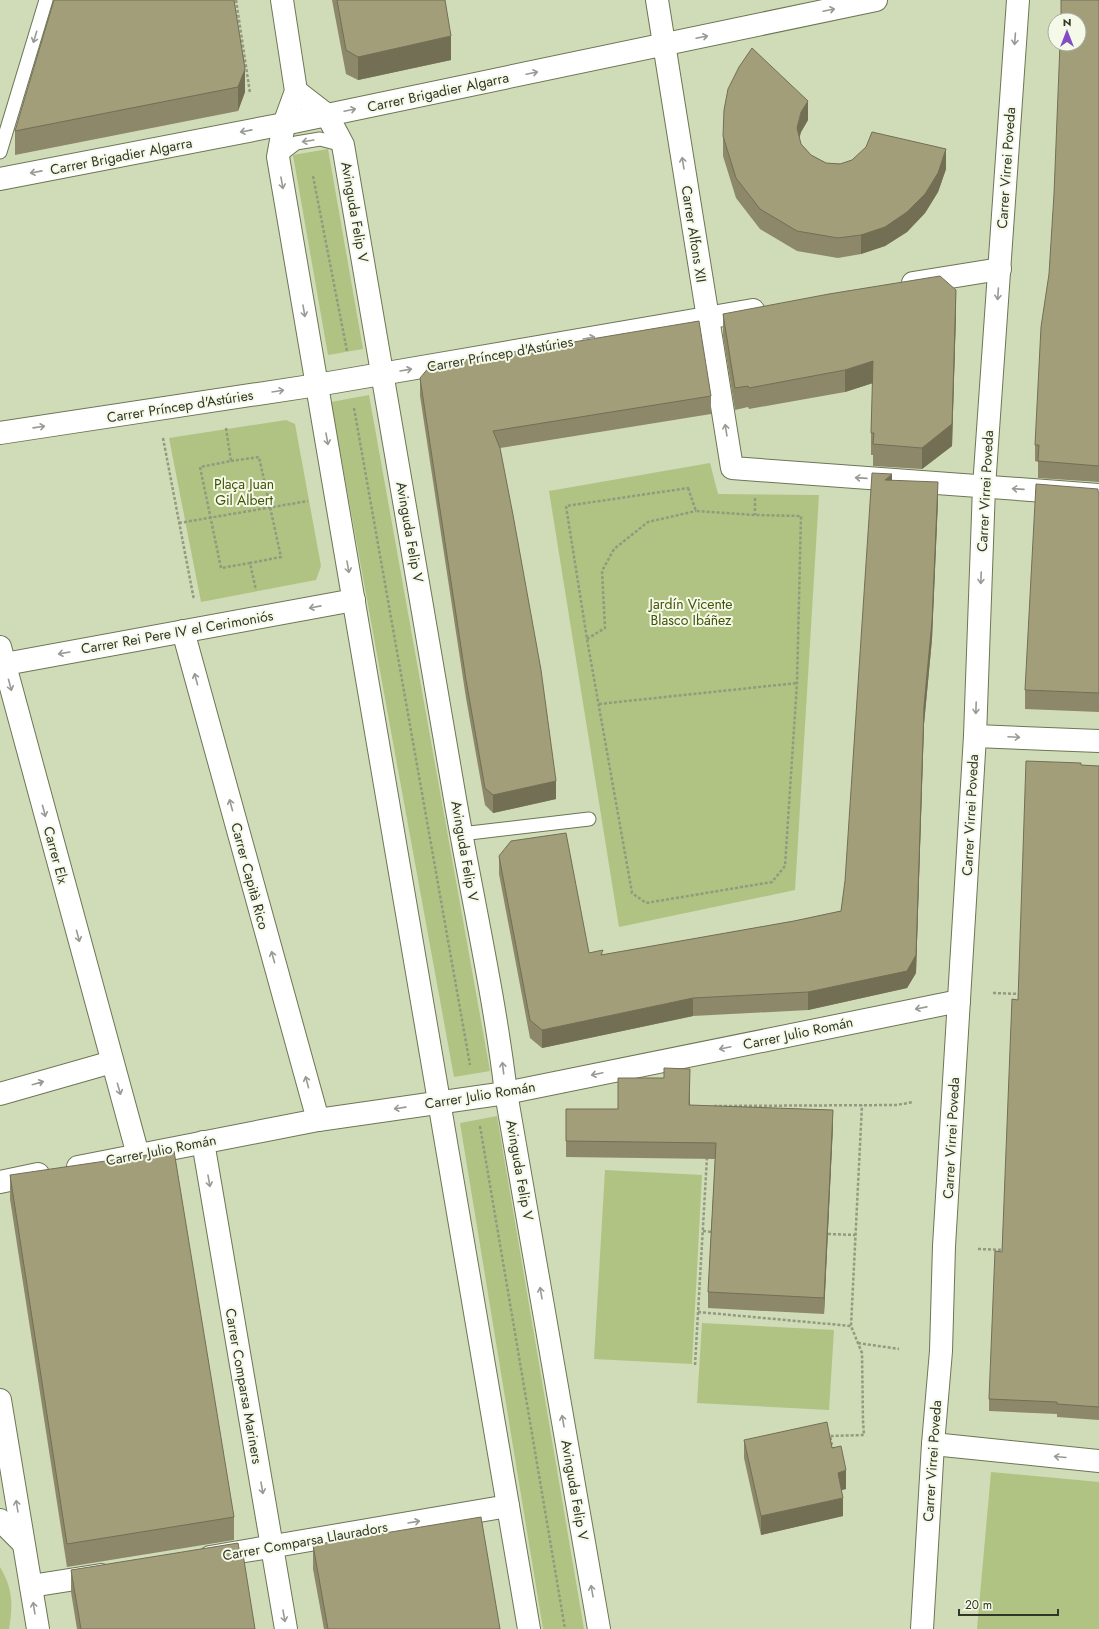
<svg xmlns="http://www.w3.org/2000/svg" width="1099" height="1629" font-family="Jost,sans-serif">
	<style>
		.green { fill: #b1c382 }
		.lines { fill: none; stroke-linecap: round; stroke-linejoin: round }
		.lane-casing { stroke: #6c7655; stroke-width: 15 }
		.street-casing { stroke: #6c7655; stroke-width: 24 }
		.secondary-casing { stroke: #6c7655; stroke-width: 24 }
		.path { stroke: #929a7f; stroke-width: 2.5; stroke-dasharray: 3 2; stroke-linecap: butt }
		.lane { stroke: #fff; stroke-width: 13 }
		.street { stroke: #fff; stroke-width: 22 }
		.secondary { stroke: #fff; stroke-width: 22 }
		.wall { fill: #8c8869 }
		.shaded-wall { fill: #726f55 }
		.building { fill: #a39e7a; stroke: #726f55 }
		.oneway { stroke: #989a94 }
		.labels { text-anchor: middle; stroke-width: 4; stroke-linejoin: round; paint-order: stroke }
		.street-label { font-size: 14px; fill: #323628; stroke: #f4fae7 }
		.park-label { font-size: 14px; fill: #435209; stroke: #f4fae7 }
	</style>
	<rect width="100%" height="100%" fill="#d0dbb7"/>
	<g class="green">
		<path d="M 328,149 L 363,349 L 328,355 L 293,155 Z"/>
		<path d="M 369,395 L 490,1071 L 454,1077 L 331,402 Z"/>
		<path d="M 286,420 L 295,424 L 321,566 L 316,580 L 201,602 L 169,438 Z"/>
		<path d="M 710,463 L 718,494 L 819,495 L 795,890 L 619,927 L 549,491 Z"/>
		<path d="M 497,1116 L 584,1629 L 543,1629 L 460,1123 Z"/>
		<path d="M 605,1170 L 702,1175 L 692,1364 L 594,1359 Z"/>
		<path d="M 702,1323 L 834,1330 L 829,1410 L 697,1403 Z"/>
		<path d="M 991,1472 L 1099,1482 L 1099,1629 L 977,1629 Z"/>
		<path d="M 0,1567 C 13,1589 13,1605 9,1629 L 0,1629 Z"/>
	</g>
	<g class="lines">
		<g class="lane-casing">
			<g id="lane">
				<path d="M 0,152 L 46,0"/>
				<path d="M 278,157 L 296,143 L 320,139 L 343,145"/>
				<path d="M 461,834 L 589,819"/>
			</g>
		</g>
		<g class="street-casing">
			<g id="street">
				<path d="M 657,0 L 732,468 L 1099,495"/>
				<path d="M 0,179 L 284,124 L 876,0"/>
				<path d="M 913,283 L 1000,269"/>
				<path d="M 0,433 L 317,385 L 753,310"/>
				<path d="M 183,631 L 318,1120"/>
				<path d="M 0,647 L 138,1155"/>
				<path d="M 0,665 L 354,600"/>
				<path d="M 975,736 L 1099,741"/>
				<path d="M 0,1094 L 112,1062"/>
				<path d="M 203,1142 L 286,1629"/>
				<path d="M 78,1167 L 318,1120 L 506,1093 L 959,1001"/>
				<path d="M 0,1182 L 38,1174"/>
				<path d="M 0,1400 L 38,1629"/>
				<path d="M 933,1444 L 1099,1461"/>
				<path d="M 0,1520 L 23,1543"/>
				<path d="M 210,1557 L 508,1506"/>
				<path d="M 31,1586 L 101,1575"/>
				<path d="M 922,1629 L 933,1444 L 941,1351 L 944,1246 L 975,736 L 984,487 L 1018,0"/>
			</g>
		</g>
		<g class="secondary-casing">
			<g id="secondary">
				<path d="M 282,0 L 296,91 L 284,124 L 278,157 L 529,1629"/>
				<path d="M 296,91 L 327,115 L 343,145 C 381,361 418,577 454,793 C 471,893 494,992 506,1093 L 599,1629"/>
			</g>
		</g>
		<g class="path">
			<path d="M 236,0 L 250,93"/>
			<path d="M 313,176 L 347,351"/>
			<path d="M 354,408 L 470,1065"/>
			<path d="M 226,428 L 231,461 L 200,467 L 221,568 L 250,563 L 256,590"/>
			<path d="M 163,438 L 194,600"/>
			<path d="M 231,461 L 259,457 L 281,557 L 250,563"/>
			<path d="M 688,488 L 696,511 L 755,515 L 801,516 L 797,683 L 785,866 L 772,882 L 646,903 L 632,893 L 587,639 L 566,506 Z"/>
			<path d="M 755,498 L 755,515"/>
			<path d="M 179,523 L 308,501"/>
			<path d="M 587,639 L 605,628 L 602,571 L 614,549 L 648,522 L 696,511"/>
			<path d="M 599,704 L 797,683"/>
			<path d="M 993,993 L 1021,994"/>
			<path d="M 714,1106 L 897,1105 L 913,1102"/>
			<path d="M 480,1126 L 565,1629"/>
			<path d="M 703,1231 L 712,1232"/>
			<path d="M 828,1234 L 855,1235"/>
			<path d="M 978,1249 L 1005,1250"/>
			<path d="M 698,1312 L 851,1326"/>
			<path d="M 858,1343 L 899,1349"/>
			<path d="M 695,1365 L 707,1157"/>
			<path d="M 833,1450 L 830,1436 L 864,1435 L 863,1421 L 862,1353 L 851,1326 L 862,1105"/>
		</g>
		<use href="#lane" class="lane"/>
		<use href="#street" class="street"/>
		<use href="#secondary" class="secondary"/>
	</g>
	<g class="wall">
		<path d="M 234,0 L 245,92 L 238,111 L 15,155 L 15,131 Z"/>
		<path d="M 332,0 L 445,0 L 451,60 L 358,80 L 346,74 Z"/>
		<path d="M 1099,0 L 1099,482 L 1038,478 L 1038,462 L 1035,461 L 1035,445 Z"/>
		<path d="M 808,120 L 801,132 L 799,137 L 801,144 L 811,155 L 826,163 L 946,169 L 938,192 L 925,213 L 907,232 L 885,246 L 861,254 L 838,258 L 797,251 L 760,229 L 736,198 L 723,156 L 723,136 Z"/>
		<path d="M 956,312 L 952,446 L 922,469 L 873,466 L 873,455 L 871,455 L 871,433 L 873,383 L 845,392 L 749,409 L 748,407 L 735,410 L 723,336 L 723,314 Z"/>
		<path d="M 420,378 L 711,396 L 711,414 L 500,448 L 556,799 L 493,813 L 485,805 L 466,698 L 420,396 Z"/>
		<path d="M 892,480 L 938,500 L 932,639 L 924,724 L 916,973 L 907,988 L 808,1010 L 693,1016 L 542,1048 L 530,1038 L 499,874 L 499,856 L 589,953 L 603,955 L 794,921 L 841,911 L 845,881 Z"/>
		<path d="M 1098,492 L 1099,492 L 1099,712 L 1025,709 L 1025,690 Z"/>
		<path d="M 1081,765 L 1099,766 L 1099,1420 L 1057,1417 L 1057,1414 L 989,1411 L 989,1399 L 1002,1252 L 1018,1000 Z"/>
		<path d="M 690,1084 L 690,1105 L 833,1125 L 824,1314 L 708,1308 L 708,1292 L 715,1159 L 566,1157 L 566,1109 L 618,1109 Z"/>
		<path d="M 10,1175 L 234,1517 L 234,1540 L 67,1567 L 10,1199 Z"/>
		<path d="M 744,1440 L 832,1448 L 846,1489 L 841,1490 L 843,1516 L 761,1535 L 744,1458 Z"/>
		<path d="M 313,1545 L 500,1629 L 324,1629 L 313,1569 Z"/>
		<path d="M 240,1554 L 255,1629 L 77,1629 L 71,1592 L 71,1570 Z"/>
	</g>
	<g class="shaded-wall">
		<path d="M 451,36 L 451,60 L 358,80 L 358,57 Z"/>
		<path d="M 245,69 L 245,92 L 238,111 L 238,87 Z"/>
		<path d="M 808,101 L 808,120 L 801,132 L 797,148 L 797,128 L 801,112 Z"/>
		<path d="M 946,149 L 946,169 L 938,192 L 925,213 L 907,232 L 885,246 L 861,254 L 861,235 Z"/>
		<path d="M 956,290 L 956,312 L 952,446 L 922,469 L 922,448 Z"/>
		<path d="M 873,361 L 873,383 L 845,392 L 845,370 Z"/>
		<path d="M 892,474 L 892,492 L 885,480 Z"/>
		<path d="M 938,482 L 938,500 L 932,639 L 924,724 L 916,973 L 907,988 L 808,1010 L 808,992 L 924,706 Z"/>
		<path d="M 556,781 L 556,799 L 493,813 L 493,795 Z"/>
		<path d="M 693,998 L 693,1016 L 542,1048 L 542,1030 Z"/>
		<path d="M 690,1069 L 690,1084 L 689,1121 L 689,1105 Z"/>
		<path d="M 833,1110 L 833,1125 L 824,1314 L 824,1298 Z"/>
		<path d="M 846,1470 L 846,1489 L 838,1491 L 838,1473 Z"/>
		<path d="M 843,1498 L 843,1516 L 761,1535 L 761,1516 Z"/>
	</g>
	<g class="building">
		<path d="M 54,0 L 234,0 L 245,69 L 238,87 L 15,131 Z"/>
		<path d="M 337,0 L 445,0 L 451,36 L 358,57 L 346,50 Z"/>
		<path d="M 1061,0 L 1099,0 L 1099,466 L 1038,461 L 1039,445 L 1035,445 L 1041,327 L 1049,274 L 1054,194 L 1060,44 L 1079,44 L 1079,20 L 1061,20 Z"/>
		<path d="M 752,48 L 808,101 L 801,112 L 797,128 L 801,144 L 811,155 L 826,163 L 840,164 L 852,160 L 866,147 L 872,132 L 946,149 L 938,173 L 925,194 L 907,212 L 885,227 L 861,235 L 838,238 L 797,231 L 760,209 L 736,178 L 723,136 L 724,110 L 728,89 L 739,67 Z"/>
		<path d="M 940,276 L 956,290 L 952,424 L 922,448 L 873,444 L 874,433 L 871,433 L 873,361 L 845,370 L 749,388 L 748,386 L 735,388 L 723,314 L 829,294 Z"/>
		<path d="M 699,321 L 711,396 L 493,431 L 500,448 L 513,515 L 541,670 L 556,781 L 493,795 L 485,788 L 466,680 L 420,378 L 430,366 Z"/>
		<path d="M 872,473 L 892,474 L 885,480 L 938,482 L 932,621 L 924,706 L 916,955 L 907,971 L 808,992 L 693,998 L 542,1030 L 530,1020 L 499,856 L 511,841 L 566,833 L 589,953 L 603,950 L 601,955 L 794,921 L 841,911 L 845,881 Z"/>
		<path d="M 1036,484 L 1098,489 L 1098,492 L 1099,492 L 1099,693 L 1025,690 Z"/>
		<path d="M 1026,761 L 1081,763 L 1081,765 L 1099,766 L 1099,1407 L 1057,1404 L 1057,1402 L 989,1399 L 995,1251 L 1002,1252 L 1012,999 L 1018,1000 Z"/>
		<path d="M 664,1068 L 690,1069 L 689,1105 L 833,1110 L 824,1298 L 708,1292 L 716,1143 L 566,1141 L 566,1109 L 618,1109 L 618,1078 L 664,1078 Z"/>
		<path d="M 174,1151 L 234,1517 L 67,1544 L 10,1175 Z"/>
		<path d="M 827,1422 L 832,1448 L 841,1446 L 846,1470 L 838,1473 L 843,1498 L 761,1516 L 744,1440 Z"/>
		<path d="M 481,1517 L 500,1629 L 328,1629 L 313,1545 Z"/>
		<path d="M 238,1543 L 240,1554 L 243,1554 L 255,1629 L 81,1629 L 71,1570 Z"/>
	</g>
	<defs><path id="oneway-shaft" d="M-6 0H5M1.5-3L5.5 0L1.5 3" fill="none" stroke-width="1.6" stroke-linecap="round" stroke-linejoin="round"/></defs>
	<g class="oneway">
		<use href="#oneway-shaft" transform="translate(829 10) rotate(-12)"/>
		<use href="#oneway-shaft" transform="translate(35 37) rotate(107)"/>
		<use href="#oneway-shaft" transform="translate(702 37) rotate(-12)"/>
		<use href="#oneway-shaft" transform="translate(1015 39) rotate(94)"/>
		<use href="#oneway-shaft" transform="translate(532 73) rotate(-12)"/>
		<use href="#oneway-shaft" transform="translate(350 110) rotate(-12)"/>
		<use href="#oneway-shaft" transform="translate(246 131) rotate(169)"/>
		<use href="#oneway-shaft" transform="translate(308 141) rotate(171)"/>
		<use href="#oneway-shaft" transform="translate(683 163) rotate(-99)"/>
		<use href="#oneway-shaft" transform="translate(36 172) rotate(169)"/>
		<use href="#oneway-shaft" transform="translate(282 183) rotate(80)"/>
		<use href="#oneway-shaft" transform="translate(998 294) rotate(94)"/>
		<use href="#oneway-shaft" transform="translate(304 311) rotate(80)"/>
		<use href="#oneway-shaft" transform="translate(589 338) rotate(-10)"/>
		<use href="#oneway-shaft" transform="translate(406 370) rotate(-10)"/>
		<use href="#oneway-shaft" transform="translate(278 391) rotate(-9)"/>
		<use href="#oneway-shaft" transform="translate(39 427) rotate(-8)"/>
		<use href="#oneway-shaft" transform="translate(726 430) rotate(-99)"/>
		<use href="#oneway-shaft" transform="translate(327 439) rotate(80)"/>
		<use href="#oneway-shaft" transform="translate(861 478) rotate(-176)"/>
		<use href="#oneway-shaft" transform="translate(1018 489) rotate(-176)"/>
		<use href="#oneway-shaft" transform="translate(348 567) rotate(80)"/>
		<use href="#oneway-shaft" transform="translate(981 578) rotate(92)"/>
		<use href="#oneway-shaft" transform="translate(315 607) rotate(169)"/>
		<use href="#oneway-shaft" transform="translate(64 653) rotate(170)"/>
		<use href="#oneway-shaft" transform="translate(196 679) rotate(-105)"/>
		<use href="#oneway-shaft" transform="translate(10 685) rotate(75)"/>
		<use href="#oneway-shaft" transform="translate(976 708) rotate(92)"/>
		<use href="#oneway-shaft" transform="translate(1014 737) rotate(3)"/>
		<use href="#oneway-shaft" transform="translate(231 805) rotate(-105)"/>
		<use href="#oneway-shaft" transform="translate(44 811) rotate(75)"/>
		<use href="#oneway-shaft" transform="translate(78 936) rotate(75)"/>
		<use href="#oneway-shaft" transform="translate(273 957) rotate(-105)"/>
		<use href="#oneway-shaft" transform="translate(921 1008) rotate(169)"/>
		<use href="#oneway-shaft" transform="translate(725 1048) rotate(168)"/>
		<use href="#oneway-shaft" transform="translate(503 1068) rotate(-97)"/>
		<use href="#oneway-shaft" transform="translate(597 1074) rotate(168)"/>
		<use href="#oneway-shaft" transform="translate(307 1082) rotate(-105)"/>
		<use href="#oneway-shaft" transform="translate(38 1083) rotate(-16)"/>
		<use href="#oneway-shaft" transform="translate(119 1089) rotate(74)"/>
		<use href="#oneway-shaft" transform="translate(400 1108) rotate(172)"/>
		<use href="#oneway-shaft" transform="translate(209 1181) rotate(80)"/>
		<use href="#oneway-shaft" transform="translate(541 1293) rotate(-100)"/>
		<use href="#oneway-shaft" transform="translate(563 1421) rotate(-100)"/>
		<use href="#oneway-shaft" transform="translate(1060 1457) rotate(-175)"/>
		<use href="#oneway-shaft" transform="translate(262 1488) rotate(80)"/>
		<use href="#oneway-shaft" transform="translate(17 1506) rotate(-99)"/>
		<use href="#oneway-shaft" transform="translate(414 1522) rotate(-10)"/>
		<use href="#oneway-shaft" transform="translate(592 1591) rotate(-100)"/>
		<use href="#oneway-shaft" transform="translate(34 1608) rotate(-99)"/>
		<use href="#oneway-shaft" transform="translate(284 1616) rotate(80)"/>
	</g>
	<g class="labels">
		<g class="street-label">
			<text transform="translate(438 92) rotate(-12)" y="5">Carrer Brigadier Algarra</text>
			<text transform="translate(121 156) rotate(-11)" y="5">Carrer Brigadier Algarra</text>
			<text transform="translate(1006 168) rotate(-86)" y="5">Carrer Virrei Poveda</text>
			<text transform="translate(355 212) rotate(80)" y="5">Avinguda Felip V</text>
			<text transform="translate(694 234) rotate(81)" y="5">Carrer Alfons XII</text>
			<text transform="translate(500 354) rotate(-10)" y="5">Carrer Príncep d'Astúries</text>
			<text transform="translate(180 406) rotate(-9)" y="5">Carrer Príncep d'Astúries</text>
			<text transform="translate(985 491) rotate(-87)" y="5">Carrer Virrei Poveda</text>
			<text transform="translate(410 532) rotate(80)" y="5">Avinguda Felip V</text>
			<text transform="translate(177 632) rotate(-10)" y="5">Carrer Rei Pere IV el Cerimoniós</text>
			<text transform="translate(970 815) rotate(-87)" y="5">Carrer Virrei Poveda</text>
			<text transform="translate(465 851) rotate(80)" y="5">Avinguda Felip V</text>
			<text transform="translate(56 855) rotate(75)" y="5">Carrer Elx</text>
			<text transform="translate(250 876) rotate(75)" y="5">Carrer Capità Rico</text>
			<text transform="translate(798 1033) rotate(-12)" y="5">Carrer Julio Román</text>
			<text transform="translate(480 1095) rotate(-9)" y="5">Carrer Julio Román</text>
			<text transform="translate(951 1138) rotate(-87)" y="5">Carrer Virrei Poveda</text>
			<text transform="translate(161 1150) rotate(-11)" y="5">Carrer Julio Román</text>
			<text transform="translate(520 1170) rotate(80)" y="5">Avinguda Felip V</text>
			<text transform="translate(244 1386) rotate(80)" y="5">Carrer Comparsa Mariners</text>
			<text transform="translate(932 1461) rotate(-86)" y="5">Carrer Virrei Poveda</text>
			<text transform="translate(575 1490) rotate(80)" y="5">Avinguda Felip V</text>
			<text transform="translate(305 1541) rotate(-10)" y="5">Carrer Comparsa Llauradors</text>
		</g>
		<g class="park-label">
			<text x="244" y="489">Plaça Juan<tspan x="244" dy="16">Gil Albert</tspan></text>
			<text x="691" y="609">Jardín Vicente<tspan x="691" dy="16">Blasco Ibáñez</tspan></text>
		</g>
	</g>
	<g transform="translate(1067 32)"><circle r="19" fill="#f4fae7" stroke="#a6ac9b"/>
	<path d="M0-3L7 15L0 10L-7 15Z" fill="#824dc4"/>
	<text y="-6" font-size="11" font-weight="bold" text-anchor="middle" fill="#323628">N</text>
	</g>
	<path d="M959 1609v6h99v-6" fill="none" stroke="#323628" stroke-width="2"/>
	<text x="965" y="1609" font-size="12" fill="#323628" stroke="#f4fae7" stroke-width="3" paint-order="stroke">20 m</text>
</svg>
